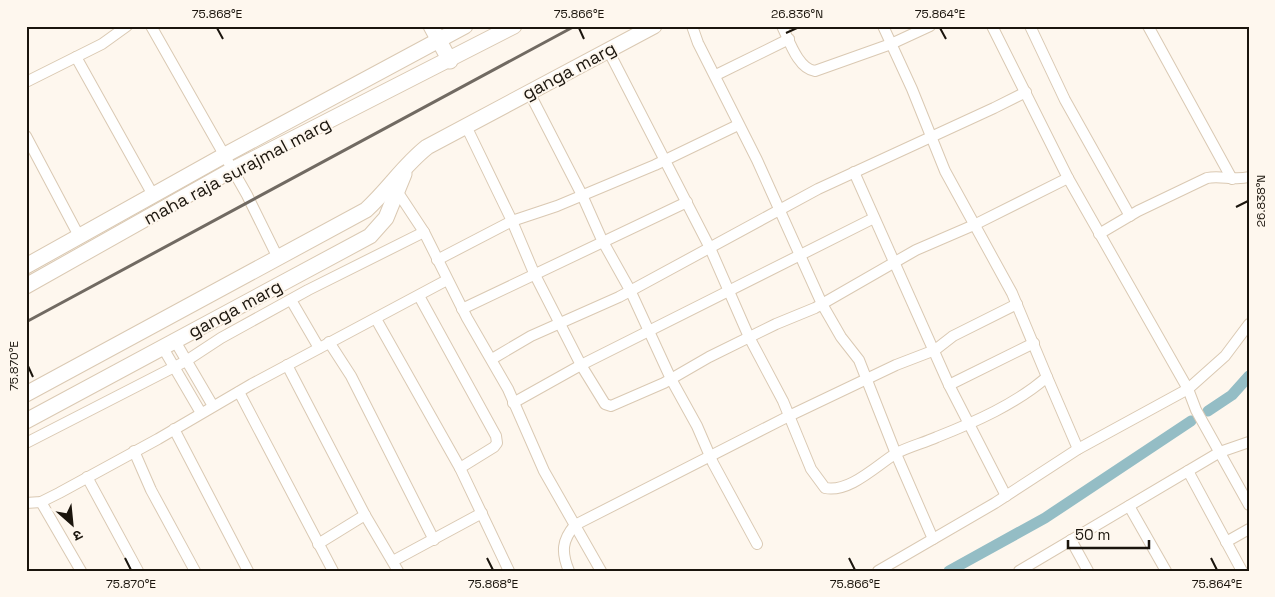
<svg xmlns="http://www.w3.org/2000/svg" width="1275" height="597" font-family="'Space Grotesk','Noto Sans Devanagari',sans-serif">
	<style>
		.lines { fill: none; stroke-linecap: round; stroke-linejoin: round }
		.canal { stroke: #94bdc5; stroke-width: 11 }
		.street-casing { stroke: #dac9b3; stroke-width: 12 }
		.secondary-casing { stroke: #dac9b3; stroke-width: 17 }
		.street { stroke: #fff; stroke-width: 10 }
		.secondary { stroke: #fff; stroke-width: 15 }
		.rail { stroke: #716a62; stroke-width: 3 }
		.ticks { fill: none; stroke: #1b150d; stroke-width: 2 }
		.labels { text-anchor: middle; stroke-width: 4; stroke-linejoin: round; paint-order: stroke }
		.street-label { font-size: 18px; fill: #1b150d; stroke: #fef7ee }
		.neatline { fill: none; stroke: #1b150d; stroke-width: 2 }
		.ticks-label { font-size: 12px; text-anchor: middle; fill: #1b150d }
	</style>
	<rect width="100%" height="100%" fill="#fef7ee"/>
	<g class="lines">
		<g class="canal">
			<path d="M 1208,411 L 1232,395 L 1249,376"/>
			<path d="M 949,571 L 1045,518 L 1191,421"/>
		</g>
		<g class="street-casing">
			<g id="street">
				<path d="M 151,26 L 247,195 L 278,258"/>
				<path d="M 692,26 L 698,43 L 757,160 L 822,304 L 841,337 L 859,360 L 896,454 L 933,539"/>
				<path d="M 782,26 C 789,40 798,69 815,71 L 891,44 L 930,26"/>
				<path d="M 992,26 L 1068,178 L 1188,389 L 1196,410 L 1249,505"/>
				<path d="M 1030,26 L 1065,100 L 1130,216"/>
				<path d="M 1148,26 L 1232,179"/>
				<path d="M 608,50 L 710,248 L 749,337 L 783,401 L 811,469 L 825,488 C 849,493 876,466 895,454 C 907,447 924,443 937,437 C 975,422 1016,404 1047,377 L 1012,293 L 945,171 L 912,89 L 883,26"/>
				<path d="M 76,57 L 153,195"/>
				<path d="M 716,75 L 789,39"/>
				<path d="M 26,82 L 102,44 L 127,26"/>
				<path d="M 529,92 L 582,195 L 602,240 L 630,290 L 671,379 L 697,426 L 713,463 L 757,544"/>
				<path d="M 466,126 L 512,221 L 534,273 L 581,365 L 605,404 L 611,406 L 664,383 L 709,357 L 776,324 L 815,308 L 916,250 L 974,225 L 1068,178"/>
				<path d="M 26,136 L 79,236"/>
				<path d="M 854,172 L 949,385 L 1006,496"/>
				<path d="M 395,188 L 424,232 L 467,318 L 508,389 L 544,471 L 601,571"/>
				<path d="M 1099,234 L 1138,211 L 1207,178 C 1221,175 1234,181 1249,177"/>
				<path d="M 437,260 L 512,221 L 557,206 L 655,165 L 738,125"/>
				<path d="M 419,296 L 496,436 L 497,443 L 494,447 L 460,468 L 509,571"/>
				<path d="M 291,300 L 319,348"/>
				<path d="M 462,309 L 687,202"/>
				<path d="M 376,319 L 460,468"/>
				<path d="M 175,341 L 213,406"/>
				<path d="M 329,342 L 351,376 L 434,540"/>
				<path d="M 163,348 L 201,413"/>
				<path d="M 492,359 L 531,336 L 619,297 L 818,189 L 994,108 L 1026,92"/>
				<path d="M 287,365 L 365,515 L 398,571"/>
				<path d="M 1047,377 L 1078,449"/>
				<path d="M 949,385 L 1034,343"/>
				<path d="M 239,392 L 333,571"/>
				<path d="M 513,403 L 581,365 L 874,218"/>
				<path d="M 174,429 L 248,571"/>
				<path d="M 26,443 L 186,361 L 221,338 L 308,290 L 424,232"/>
				<path d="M 134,451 L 151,490 L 195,571"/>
				<path d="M 1188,471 L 1242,571"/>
				<path d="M 87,477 L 138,571"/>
				<path d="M 41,502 L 81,571"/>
				<path d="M 26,503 L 41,502 L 59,493 L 158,439 L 252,384 L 447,280"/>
				<path d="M 1129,506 L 1166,571"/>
				<path d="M 1071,540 L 1088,571"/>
				<path d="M 1226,542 L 1249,529"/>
				<path d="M 318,544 L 365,515"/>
				<path d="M 393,561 L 482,513"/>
				<path d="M 569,571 C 561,552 562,540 575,525 L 789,416 L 896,365 L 935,350 L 953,336 L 1017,304"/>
				<path d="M 878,571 L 995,503 L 1078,449 L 1188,389 L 1225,356 L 1249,324"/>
				<path d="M 1019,571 L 1220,452 L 1249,442"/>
			</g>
		</g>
		<g class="secondary-casing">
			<g id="secondary">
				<path d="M 431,26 L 450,61"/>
				<path d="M 26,266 L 225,155 L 465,26"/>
				<path d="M 26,286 L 232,170 L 514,26"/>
				<path d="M 26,394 L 366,210 C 389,189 403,166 427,147 L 654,26"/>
				<path d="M 26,421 L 370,236 L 386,218 L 404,174"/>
			</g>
		</g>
		<use href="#street" class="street"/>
		<use href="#secondary" class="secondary"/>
		<path class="rail" d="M 26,322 L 575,26"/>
	</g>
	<path class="ticks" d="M 217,28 L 223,39M 579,28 L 584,39M 940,28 L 946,39M 786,33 L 797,28M 1236,207 L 1248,201M 28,366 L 33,377M 125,558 L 131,570M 487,558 L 493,570M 849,558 L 855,570M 1211,558 L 1217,570"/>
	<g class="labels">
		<g class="street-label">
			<text transform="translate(569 71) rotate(-28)" y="6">ganga marg</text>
			<text transform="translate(237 171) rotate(-28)" y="6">maha raja surajmal marg</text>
			<text transform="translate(235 309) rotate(-28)" y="6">ganga marg</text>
		</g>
	</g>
	<rect width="1275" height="597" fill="none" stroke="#fef7ee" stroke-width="55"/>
	<g transform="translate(72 524) rotate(153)" stroke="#fef7ee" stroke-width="4" paint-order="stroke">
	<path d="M0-4L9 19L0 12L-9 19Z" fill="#1b150d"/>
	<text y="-8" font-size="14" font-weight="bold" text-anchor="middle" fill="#1b150d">उ</text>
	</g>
	<path d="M1068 540v8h81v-8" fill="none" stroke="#1b150d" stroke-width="2.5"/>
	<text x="1075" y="540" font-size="15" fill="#1b150d" stroke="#fef7ee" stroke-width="4" paint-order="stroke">50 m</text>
	<rect x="28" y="28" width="1220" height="542" class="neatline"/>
	<g class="ticks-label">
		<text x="217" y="18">75.868°E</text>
		<text x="579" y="18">75.866°E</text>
		<text x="797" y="18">26.836°N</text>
		<text x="940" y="18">75.864°E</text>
		<text transform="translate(1261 201) rotate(-90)" y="4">26.838°N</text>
		<text transform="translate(14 366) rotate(-90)" y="4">75.870°E</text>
		<text x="131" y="588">75.870°E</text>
		<text x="493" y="588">75.868°E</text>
		<text x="855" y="588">75.866°E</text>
		<text x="1217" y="588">75.864°E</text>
	</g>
</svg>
